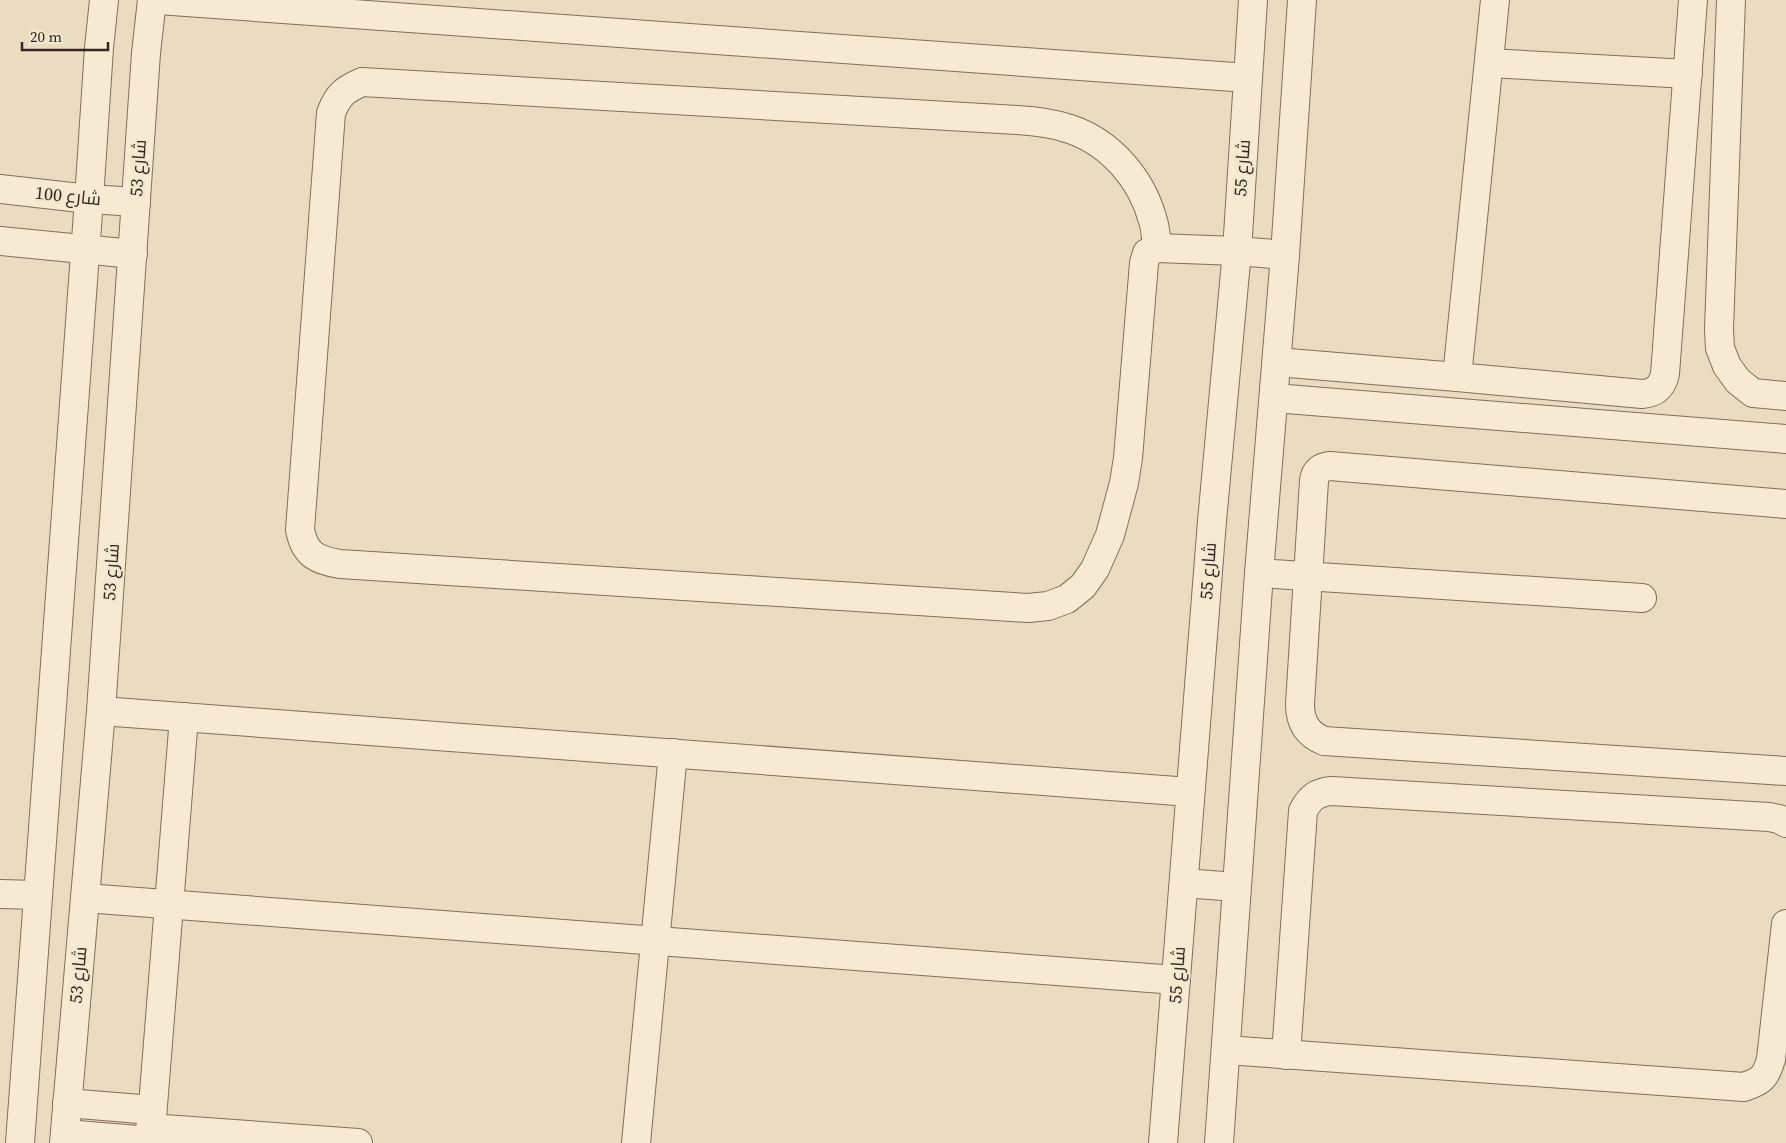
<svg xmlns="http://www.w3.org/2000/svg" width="1786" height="1143" font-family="'Source Serif 4',Cairo,serif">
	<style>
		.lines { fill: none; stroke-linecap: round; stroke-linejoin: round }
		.minor-casing { stroke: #826e5a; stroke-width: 30 }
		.minor { stroke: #f6ead3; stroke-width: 28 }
		.labels { text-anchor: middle; stroke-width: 4; stroke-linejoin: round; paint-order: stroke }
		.street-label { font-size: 18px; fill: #33271d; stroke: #f2e7d0 }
	</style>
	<rect width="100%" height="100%" fill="#eadcc1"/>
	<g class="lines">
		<g class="minor-casing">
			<g id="minor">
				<path d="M 158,0 L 1248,78"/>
				<path d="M 1495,0 L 1457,377 L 1642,394 C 1655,393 1662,387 1665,374 L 1693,0"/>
				<path d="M 1731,0 L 1719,329 L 1720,348 L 1727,366 L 1738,381 L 1753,393 L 1786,396"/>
				<path d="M 1489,63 L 1688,74"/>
				<path d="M 362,82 L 1017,120 C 1035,121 1053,123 1070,129 C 1111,143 1142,179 1153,221 C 1156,230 1156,239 1157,248 L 1147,253 L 1144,263 L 1128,458 L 1124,483 L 1110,535 L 1095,569 L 1083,586 L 1067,599 L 1048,606 L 1028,608 L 340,564 C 317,560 305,555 300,530 L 331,113 C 338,95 344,90 362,82 Z"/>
				<path d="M 0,189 L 89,199 L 136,202"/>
				<path d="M 0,241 L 133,254"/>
				<path d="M 1157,248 L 1237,251 L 1285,255"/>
				<path d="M 1277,362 L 1457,377"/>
				<path d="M 1274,398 L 1786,439"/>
				<path d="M 1786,504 L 1330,466 C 1321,467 1315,471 1314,481 L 1300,704 C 1300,722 1307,734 1324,741 L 1786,771"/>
				<path d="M 1259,573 L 1642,598"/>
				<path d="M 101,711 L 1190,792"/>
				<path d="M 1184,883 L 1236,887"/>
				<path d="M 0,894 L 37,895"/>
				<path d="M 85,898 L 1176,980"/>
				<path d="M 1226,1050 L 1744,1087 C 1762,1081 1766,1077 1771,1059 L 1786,924"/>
				<path d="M 1286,1055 L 1303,811 C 1310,797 1318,792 1332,791 L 1769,817 L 1779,819 L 1786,823"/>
				<path d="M 67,1103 L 152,1110"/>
				<path d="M 150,1128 L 358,1143"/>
				<path d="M 65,1134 L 150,1141"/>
				<path d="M 20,1143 L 89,199 L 99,48 L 104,0"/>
				<path d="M 64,1143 L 101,711 L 146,53 L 152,0"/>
				<path d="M 150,1143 L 184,717"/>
				<path d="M 636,1143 L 673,753"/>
				<path d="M 1163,1143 L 1212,521 L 1237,251 L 1253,0"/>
				<path d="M 1219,1143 L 1259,573 L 1285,255 L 1302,0"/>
			</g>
		</g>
		<use href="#minor" class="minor"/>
	</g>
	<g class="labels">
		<g class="street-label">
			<text transform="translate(138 168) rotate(-86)" y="6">شارع 53</text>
			<text transform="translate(1242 168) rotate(-86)" y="6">شارع 55</text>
			<text transform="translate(68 196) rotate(6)" y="6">شارع 100</text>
			<text transform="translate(1208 571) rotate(-86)" y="6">شارع 55</text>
			<text transform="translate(111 572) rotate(-86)" y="6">شارع 53</text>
			<text transform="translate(78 975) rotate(-85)" y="6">شارع 53</text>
			<text transform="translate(1177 975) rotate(-86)" y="6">شارع 55</text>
		</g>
	</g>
	<path d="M22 42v8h86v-8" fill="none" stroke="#33271d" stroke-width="2.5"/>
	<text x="30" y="42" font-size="15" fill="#33271d" stroke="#f2e7d0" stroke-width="4" paint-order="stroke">20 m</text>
</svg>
